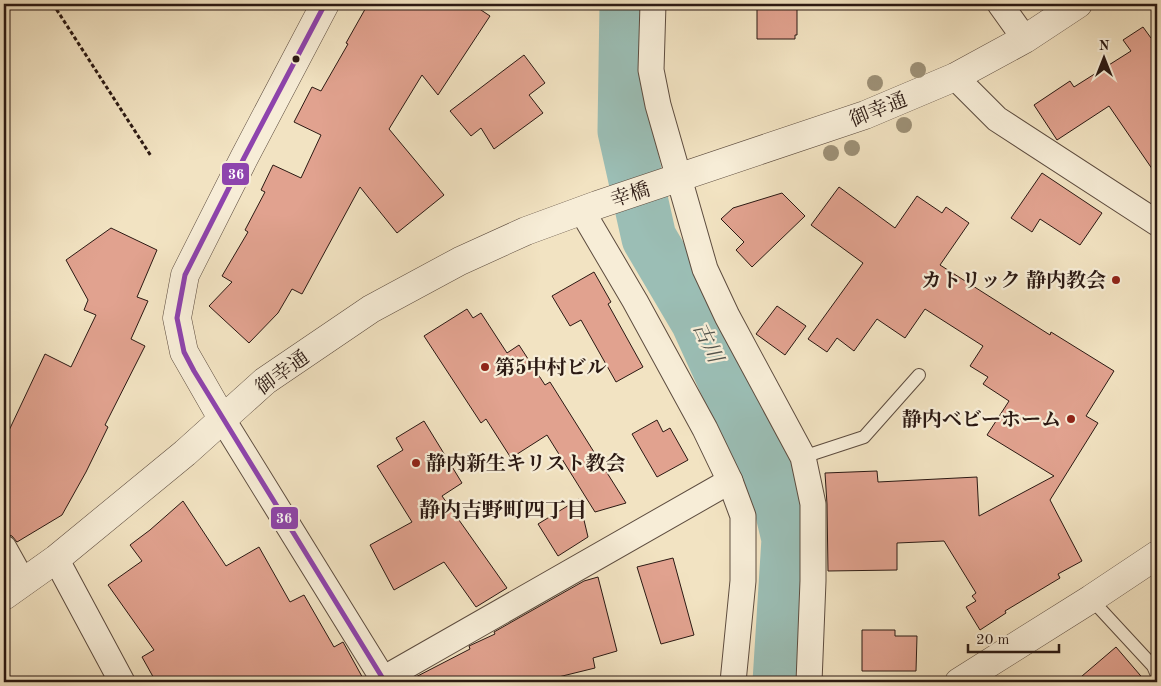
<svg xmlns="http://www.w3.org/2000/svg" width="1161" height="686" font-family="'Old Standard TT','Noto Serif JP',serif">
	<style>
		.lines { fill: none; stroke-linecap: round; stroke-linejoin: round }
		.river { stroke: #9bbeb5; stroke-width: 55 }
		.building { fill: #e1a28f; stroke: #2b1913 }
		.service-casing { stroke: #5d4c3f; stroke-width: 14 }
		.minor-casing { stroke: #5d4c3f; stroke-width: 27 }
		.tertiary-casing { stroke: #5d4c3f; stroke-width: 29 }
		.path { stroke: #2b1913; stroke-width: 3; stroke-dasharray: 4 2.5; stroke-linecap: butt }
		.service { stroke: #f7edd7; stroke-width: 12 }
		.minor { stroke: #f7edd7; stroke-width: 25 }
		.tertiary { stroke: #f7edd7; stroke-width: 28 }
		.bus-1-casing { stroke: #f7edd7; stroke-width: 9 }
		.bus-1 { stroke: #8e44ad; stroke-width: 5 }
		.tree { fill: #9d9076 }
		.bus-dot { fill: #2b1913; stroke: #f7edd7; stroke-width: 2 }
		.poi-dot { fill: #8f2418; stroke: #f7edd7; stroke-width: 2 }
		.labels { text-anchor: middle; stroke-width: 4.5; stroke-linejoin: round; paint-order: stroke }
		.street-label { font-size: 20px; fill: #2b1913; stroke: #f7edd7 }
		.poi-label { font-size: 20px; font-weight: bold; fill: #2b1913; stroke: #f7edd7; text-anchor: end }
		.water-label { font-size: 21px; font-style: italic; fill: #52534c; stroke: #f7edd7 }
		.neighbourhood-label { font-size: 21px; font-weight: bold; fill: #2b1913; stroke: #f7edd7 }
		.line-badge { stroke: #f7edd7; stroke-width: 2 }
		.badge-label { font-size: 14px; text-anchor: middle; font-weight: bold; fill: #fff }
	</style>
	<rect width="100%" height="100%" fill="#f2e3c2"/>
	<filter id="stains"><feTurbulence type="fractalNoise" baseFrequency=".004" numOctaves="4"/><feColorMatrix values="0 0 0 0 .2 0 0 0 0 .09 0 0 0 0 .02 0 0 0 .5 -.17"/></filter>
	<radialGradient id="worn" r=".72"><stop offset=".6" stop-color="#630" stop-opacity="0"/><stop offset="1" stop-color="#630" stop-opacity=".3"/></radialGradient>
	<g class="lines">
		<path class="river" d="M 627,4 L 625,131 L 649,238 L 698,321 L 780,501 L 789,539 L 780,682"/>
	</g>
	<g class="building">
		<path d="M 368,4 L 472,4 L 490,16 L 438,95 L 422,75 L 389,129 L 444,195 L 397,233 L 360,187 L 302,294 L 292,289 L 278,313 L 249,343 L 209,306 L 232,282 L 222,276 L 248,232 L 245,230 L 265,192 L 261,190 L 273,165 L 301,178 L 321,135 L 294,122 L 312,87 L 321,91 L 348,44 L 346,43 Z"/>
		<path d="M 757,5 L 797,5 L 797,35 L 795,35 L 795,39 L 757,39 Z"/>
		<path d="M 1143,27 L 1151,38 L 1157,34 L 1157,176 L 1109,106 L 1057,140 L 1034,105 L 1070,81 L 1074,87 L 1131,51 L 1123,40 Z"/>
		<path d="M 524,55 L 545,83 L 529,95 L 543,113 L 494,149 L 481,128 L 471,136 L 450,111 Z"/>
		<path d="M 1042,173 L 1102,213 L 1080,245 L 1040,219 L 1032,232 L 1011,218 Z"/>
		<path d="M 839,187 L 895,228 L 917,196 L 942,213 L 946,207 L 969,223 L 940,265 L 1050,335 L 1051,332 L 1114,371 L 1086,416 L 1098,423 L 1050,500 L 1082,561 L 1058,574 L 1060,578 L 1005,611 L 1006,613 L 980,630 L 966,607 L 976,601 L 972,596 L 976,593 L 944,541 L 897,543 L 897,570 L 828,571 L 827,504 L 825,473 L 877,471 L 878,482 L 977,477 L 979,516 L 1054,476 L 987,435 L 1009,401 L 983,384 L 988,377 L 970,366 L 983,346 L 925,309 L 905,338 L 877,319 L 854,351 L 837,338 L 827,352 L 808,339 L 863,263 L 811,225 Z"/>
		<path d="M 782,193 L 805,216 L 752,267 L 736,250 L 744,242 L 721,219 L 733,208 Z"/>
		<path d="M 111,228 L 157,250 L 137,297 L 148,301 L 131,339 L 145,346 L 105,425 L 108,427 L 86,472 L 62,515 L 17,542 L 12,536 L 4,533 L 4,441 L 45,354 L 71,367 L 96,315 L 84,310 L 88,300 L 66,260 Z"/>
		<path d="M 594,272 L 611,302 L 608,304 L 643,367 L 616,382 L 581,320 L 570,326 L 552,296 Z"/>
		<path d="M 777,306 L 806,326 L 785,355 L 756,334 Z"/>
		<path d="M 467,309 L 473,318 L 481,313 L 507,353 L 519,345 L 545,385 L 550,382 L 626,503 L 595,512 L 547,435 L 511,458 L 486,419 L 481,423 L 424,336 Z"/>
		<path d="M 657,420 L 663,432 L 670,428 L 688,460 L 657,477 L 632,434 Z"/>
		<path d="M 424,421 L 462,483 L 442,496 L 507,588 L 476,607 L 444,562 L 394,590 L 370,545 L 412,522 L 377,466 L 403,450 L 396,438 Z"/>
		<path d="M 579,499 L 588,537 L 558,556 L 538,524 Z"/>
		<path d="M 183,501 L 226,566 L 259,547 L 290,602 L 304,595 L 334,647 L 343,642 L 365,682 L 156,682 L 142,657 L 154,650 L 108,585 L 142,561 L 130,545 L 150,530 Z"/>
		<path d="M 673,558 L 694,635 L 661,644 L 637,567 Z"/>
		<path d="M 598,577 L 617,651 L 593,658 L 595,668 L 538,682 L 406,682 L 470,649 L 469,646 L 495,634 L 494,632 L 584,581 Z"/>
		<path d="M 862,630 L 895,630 L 895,636 L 917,636 L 916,671 L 862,671 Z"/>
		<path d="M 1116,647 L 1146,682 L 1075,682 Z"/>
	</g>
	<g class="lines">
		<g class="service-casing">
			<g id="service">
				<path d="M 803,457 L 864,437 L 919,375"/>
				<path d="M 1091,599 L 1153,666 L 1157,675"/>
			</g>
		</g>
		<g class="minor-casing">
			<g id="minor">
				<path d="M 653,4 L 651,70 L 658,105 L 705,269 L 727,316 L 803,457 L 813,504 L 813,581 L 809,682"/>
				<path d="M 1000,4 L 1025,39"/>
				<path d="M 955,77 L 997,119 L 1157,223"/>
				<path d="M 582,211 L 635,301 L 705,429 L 730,481 L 743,516 L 743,581 L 733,682"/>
				<path d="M 223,420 L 385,682"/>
				<path d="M 4,548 L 23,582"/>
				<path d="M 56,559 L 122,682"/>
				<path d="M 383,679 L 730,481"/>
			</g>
		</g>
		<g class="tertiary-casing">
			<g id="tertiary">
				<path d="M 223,420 L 184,352 L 177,318 L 185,275 L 244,158 L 325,4"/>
				<path d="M 4,596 L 56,559 L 185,453 L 265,381 L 371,309 L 460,261 L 526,231 L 597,205 L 865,115 L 955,77 L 1025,39 L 1078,4"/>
				<path d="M 959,682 L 1091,599 L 1157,555"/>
			</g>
		</g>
		<path class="path" d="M 53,4 L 151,156"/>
		<use href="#service" class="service"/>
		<use href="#minor" class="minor"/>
		<use href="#tertiary" class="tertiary"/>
		<g class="bus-1-casing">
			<path id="bus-1" d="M 325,4 L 244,158 L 185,275 L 177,318 L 184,352 L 194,371 L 385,682"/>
		</g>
		<use href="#bus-1" class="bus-1"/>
	</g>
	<g class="tree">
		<circle cx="918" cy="70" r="8"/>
		<circle cx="875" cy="83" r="8"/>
		<circle cx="904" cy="125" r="8"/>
		<circle cx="852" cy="148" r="8"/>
		<circle cx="831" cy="153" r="8"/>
	</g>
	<circle class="bus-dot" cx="296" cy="59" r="4.5"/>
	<g class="poi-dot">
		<circle cx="1116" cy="280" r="5"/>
		<circle cx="485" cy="367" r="5"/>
		<circle cx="1071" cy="419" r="5"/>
		<circle cx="416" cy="463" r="5"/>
	</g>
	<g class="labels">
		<g class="street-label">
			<text transform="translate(878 109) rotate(-22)" y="7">御幸通</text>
			<text transform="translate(630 194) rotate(-18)" y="7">幸橋</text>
			<text transform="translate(282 372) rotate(-36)" y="7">御幸通</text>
		</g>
		<g class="poi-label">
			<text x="1106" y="287">カトリック 静内教会</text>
			<text x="495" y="374" text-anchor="start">第5中村ビル</text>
			<text x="1061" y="426">静内ベビーホーム</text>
			<text x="426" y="470" text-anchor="start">静内新生キリスト教会</text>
		</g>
		<g class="water-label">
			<text transform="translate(708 342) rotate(65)" y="7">古川</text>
		</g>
		<g class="neighbourhood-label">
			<text x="503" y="517">静内吉野町四丁目</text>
		</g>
	</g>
	<g class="line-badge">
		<rect x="221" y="162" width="29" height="24" rx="5" fill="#8e44ad"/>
		<rect x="270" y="506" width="29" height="24" rx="5" fill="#8e44ad"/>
	</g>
	<g class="badge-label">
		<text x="236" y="179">36</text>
		<text x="284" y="523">36</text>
	</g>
	<rect width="1161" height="686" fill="none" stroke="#f2e3c2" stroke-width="20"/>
	<rect x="5" y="5" width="1151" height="676" fill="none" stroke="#2b1913" stroke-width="2.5"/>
	<rect x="10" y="10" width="1141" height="666" fill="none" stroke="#2b1913"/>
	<g transform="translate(1104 58)" stroke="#f7edd7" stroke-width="4" paint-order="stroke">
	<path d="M0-4L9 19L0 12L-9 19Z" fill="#2b1913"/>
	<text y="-8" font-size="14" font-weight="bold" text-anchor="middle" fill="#2b1913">N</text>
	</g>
	<path d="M968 644v8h91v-8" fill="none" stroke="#2b1913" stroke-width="2.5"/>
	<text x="976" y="644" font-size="15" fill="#2b1913" stroke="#f7edd7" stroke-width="4" paint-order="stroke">20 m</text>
	<rect width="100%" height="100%" filter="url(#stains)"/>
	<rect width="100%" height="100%" fill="url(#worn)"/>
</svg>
